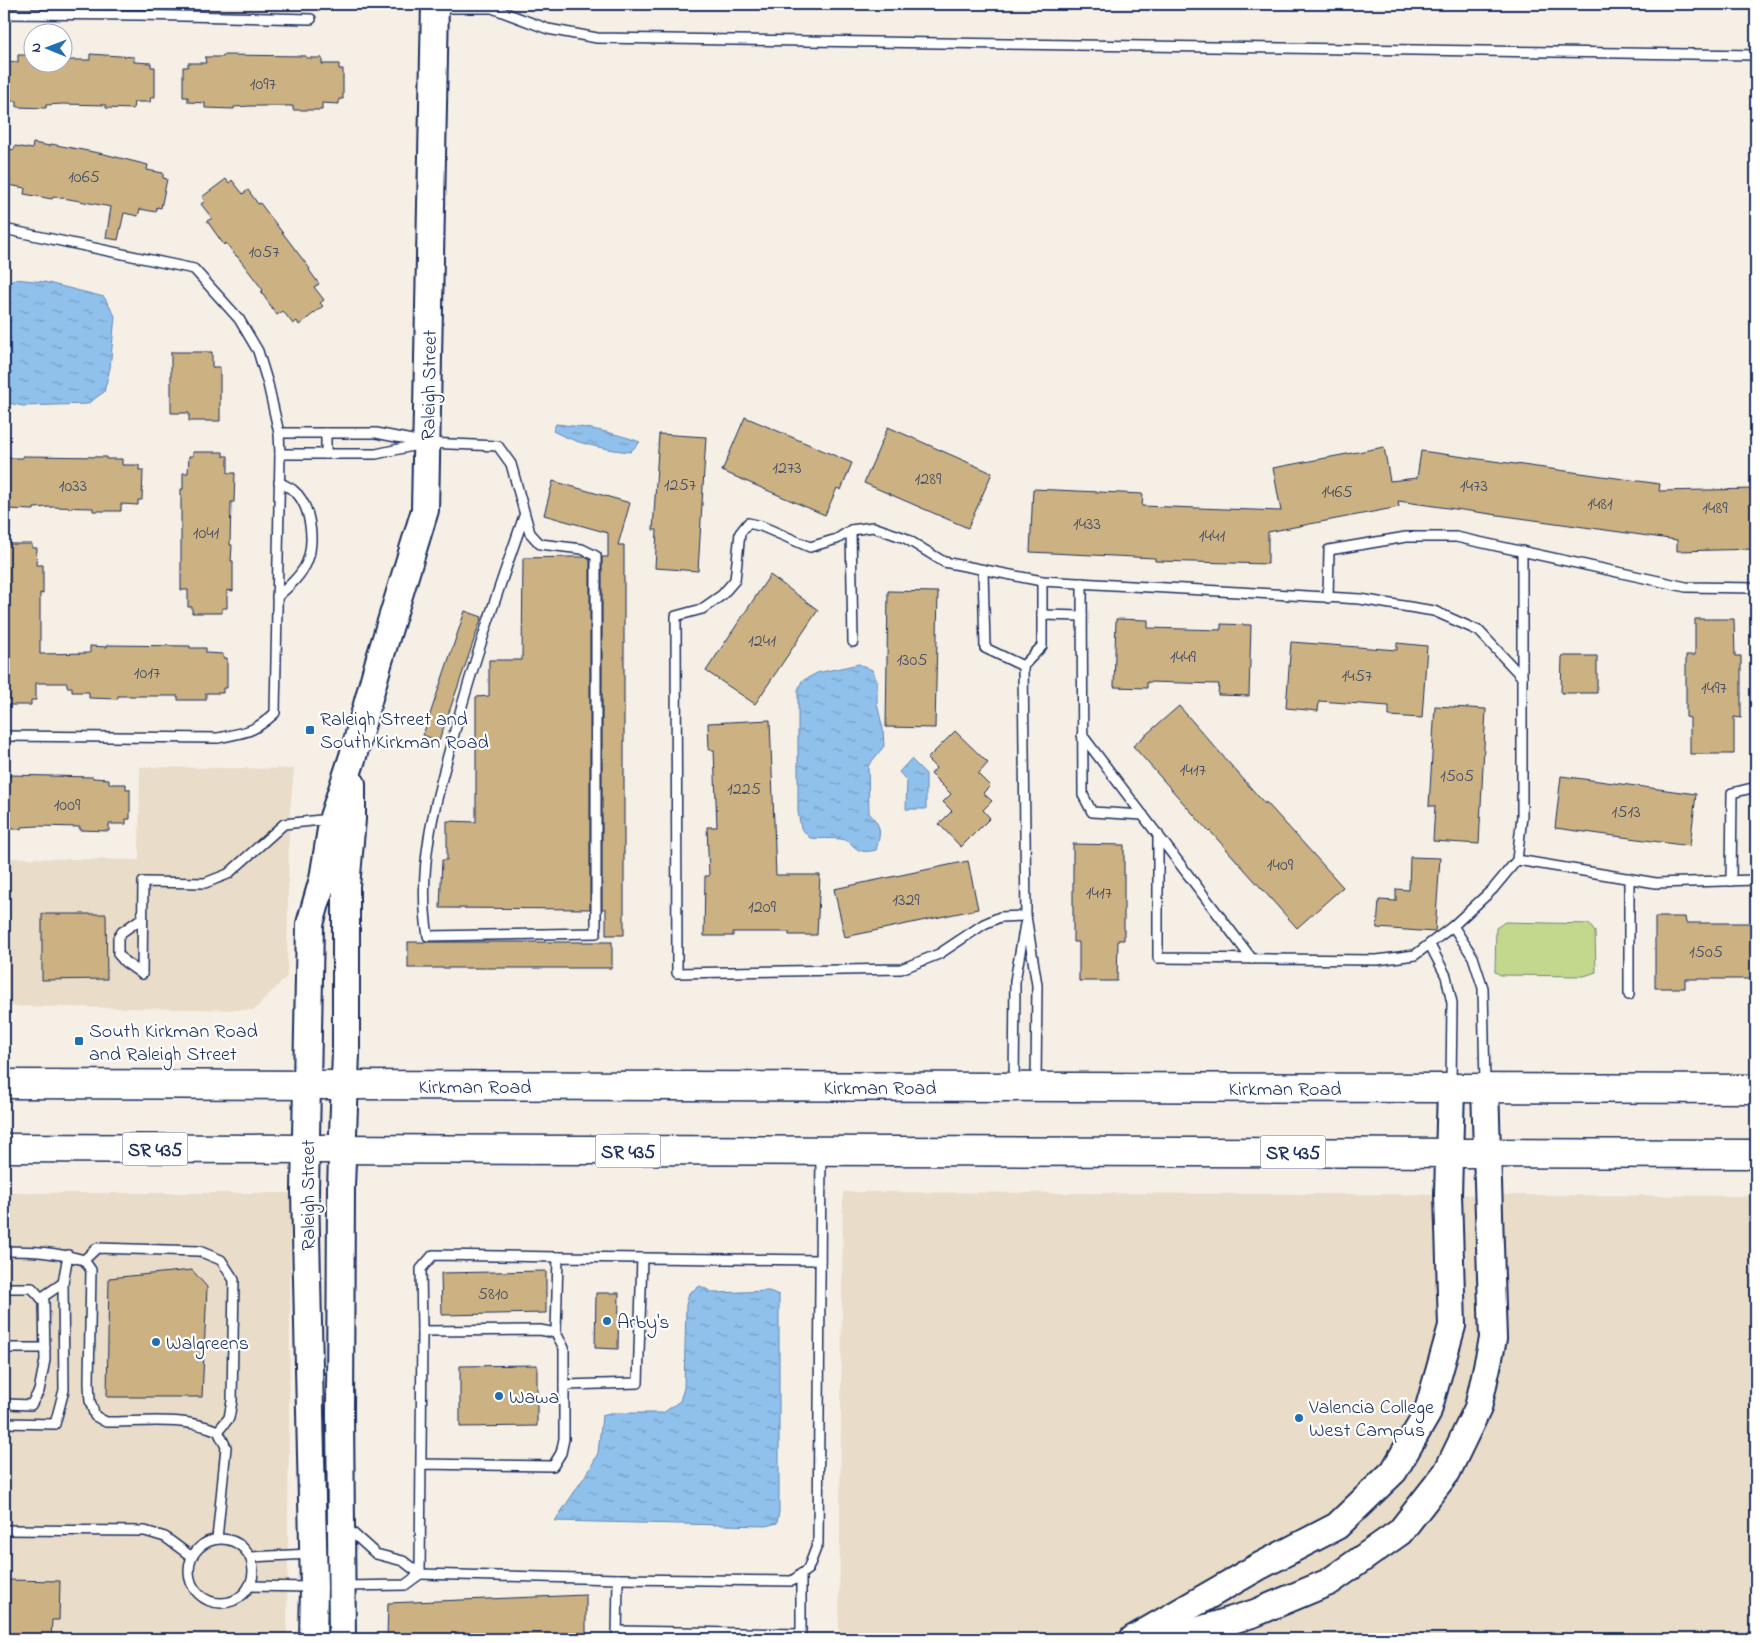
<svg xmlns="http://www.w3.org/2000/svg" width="1760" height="1643" font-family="'Indie Flower',sans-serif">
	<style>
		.built { fill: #e9dcc8 }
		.green { fill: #c4d88d; stroke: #708476 }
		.water { fill: url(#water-ripples); stroke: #6187b3 }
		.building { fill: #ccb182; stroke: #1b2f5e }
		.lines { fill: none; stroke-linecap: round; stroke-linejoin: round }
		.lane-casing { stroke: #1b2f5e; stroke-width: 12 }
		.secondary-casing { stroke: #1b2f5e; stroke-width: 30 }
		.primary-casing { stroke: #1b2f5e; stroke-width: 31 }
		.lane { stroke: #fff; stroke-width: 9 }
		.secondary { stroke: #fff; stroke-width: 26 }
		.primary { stroke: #fff; stroke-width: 28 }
		.poi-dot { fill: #1f6fb2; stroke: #fff; stroke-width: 2 }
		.labels { text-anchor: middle; stroke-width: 4.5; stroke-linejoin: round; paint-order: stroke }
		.number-label { font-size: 18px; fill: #475067 }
		.shield { fill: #fff; stroke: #5f6d8e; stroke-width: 1 }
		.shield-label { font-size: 19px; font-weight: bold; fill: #1b2f5e }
		.street-label { font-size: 20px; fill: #1b2f5e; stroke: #fff }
		.poi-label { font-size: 20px; fill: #1b2f5e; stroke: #fff; text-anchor: start }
	</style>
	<defs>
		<pattern id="water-ripples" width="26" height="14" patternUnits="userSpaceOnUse" patternTransform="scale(1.25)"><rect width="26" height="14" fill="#90c1ec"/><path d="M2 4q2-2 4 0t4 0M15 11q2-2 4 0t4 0" fill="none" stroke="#759dc2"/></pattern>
	</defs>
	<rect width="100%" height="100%" fill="#f5efe6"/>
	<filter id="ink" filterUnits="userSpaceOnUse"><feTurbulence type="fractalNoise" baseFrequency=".02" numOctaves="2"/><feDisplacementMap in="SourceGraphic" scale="10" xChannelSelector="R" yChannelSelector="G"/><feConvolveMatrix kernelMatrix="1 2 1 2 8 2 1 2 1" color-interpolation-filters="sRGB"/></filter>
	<g filter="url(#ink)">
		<g class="built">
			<path d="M 140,767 L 294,769 L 289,821 L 287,976 L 254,1010 L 4,1006 L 4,858 L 139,860 Z"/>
			<path d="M 843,1192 L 1756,1196 L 1756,1639 L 839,1639 Z"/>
			<path d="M 4,1193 L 291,1193 L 287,1639 L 4,1639 Z"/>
		</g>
		<path class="green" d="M 1505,922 L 1589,924 L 1595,932 L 1596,972 L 1584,976 L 1501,975 L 1495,972 L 1496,928 Z"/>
		<g class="water">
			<path d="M 15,279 L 44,282 L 104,297 L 115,316 L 110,368 L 104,392 L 87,404 L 23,406 L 4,402 L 4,286 Z"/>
			<path d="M 556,424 C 585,427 613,432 640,442 L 630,452 C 603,449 577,444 553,431 Z"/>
			<path d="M 859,664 L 872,670 L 877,681 L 877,704 L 883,729 L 884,746 L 868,766 L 869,813 C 882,827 881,832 876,850 C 852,856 856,841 841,839 C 831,838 820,839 810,838 L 801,828 L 798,812 L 798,690 L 802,681 L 817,673 Z"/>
			<path d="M 911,759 L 926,774 L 926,809 L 906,809 L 907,781 L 899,772 Z"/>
			<path d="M 700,1286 L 714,1293 L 769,1291 L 779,1295 L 779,1512 L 777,1523 L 766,1526 L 555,1521 L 591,1467 L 598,1453 L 602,1416 L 613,1413 L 663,1413 L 680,1401 L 684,1388 L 686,1305 L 689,1293 Z"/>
		</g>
		<g class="building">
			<path d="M 90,54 L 134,57 L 134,62 L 151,63 L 151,67 L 155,67 L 155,97 L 151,97 L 150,102 L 134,102 L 133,109 L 106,108 L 106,105 L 62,104 L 46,105 L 46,108 L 17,107 L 17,101 L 4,101 L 4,61 L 18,62 L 18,55 L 32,55 L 32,62 L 62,62 L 62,60 L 90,60 Z"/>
			<path d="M 223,55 L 306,56 L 306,58 L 322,58 L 322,64 L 339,64 L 339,69 L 343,69 L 343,99 L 339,99 L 339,104 L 322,103 L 322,110 L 293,110 L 293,106 L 250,106 L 234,107 L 234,109 L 205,108 L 205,103 L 188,102 L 188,97 L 183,97 L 183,67 L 188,67 L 188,63 L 206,63 L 205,57 L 223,57 Z"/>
			<path d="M 33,143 L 50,146 L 51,144 L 104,154 L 148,165 L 147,170 L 163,173 L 163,178 L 167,179 L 161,208 L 157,207 L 156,212 L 140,209 L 138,216 L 124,213 L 118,240 L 106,238 L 111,207 L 69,199 L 53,197 L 52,199 L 24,194 L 25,188 L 8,185 L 9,180 L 4,179 L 10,149 L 14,150 L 15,146 L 32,149 Z"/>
			<path d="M 226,179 L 229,183 L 232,180 L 243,194 L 248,190 L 258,204 L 260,203 L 310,269 L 309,270 L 319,284 L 314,287 L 324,300 L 320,303 L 323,306 L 299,325 L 297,321 L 293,324 L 283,311 L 277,315 L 261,292 L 263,290 L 237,256 L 236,256 L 226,243 L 224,245 L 207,221 L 212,218 L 201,204 L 205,201 L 202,197 Z"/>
			<path d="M 171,352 L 212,352 L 212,367 L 220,367 L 220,421 L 189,421 L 189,413 L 171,413 Z"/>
			<path d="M 745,417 L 852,463 L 841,490 L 837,488 L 825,515 L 722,471 Z"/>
			<path d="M 888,427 L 992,473 L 968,528 L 864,483 Z"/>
			<path d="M 659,434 L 706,437 L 698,571 L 655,568 L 657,530 L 653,530 Z"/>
			<path d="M 1384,447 L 1390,481 L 1417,478 L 1421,451 L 1660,484 L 1659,491 L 1756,489 L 1756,549 L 1677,551 L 1677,540 L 1398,501 L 1399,507 L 1268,532 L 1268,564 L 1155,561 L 1155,558 L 1030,552 L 1033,489 L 1143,494 L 1142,506 L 1281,511 L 1273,468 Z"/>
			<path d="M 193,452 L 223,452 L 223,456 L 228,456 L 228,473 L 235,473 L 234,502 L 231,502 L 230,545 L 232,545 L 231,561 L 233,561 L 233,591 L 227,590 L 227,608 L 222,608 L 222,613 L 192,613 L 192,607 L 188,607 L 188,590 L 181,590 L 181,489 L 183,489 L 183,473 L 188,473 L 189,456 L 193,456 Z"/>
			<path d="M 23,456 L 106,457 L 106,459 L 122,459 L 122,465 L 139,465 L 139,470 L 143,470 L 142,500 L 138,500 L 138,505 L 121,504 L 121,511 L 93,511 L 93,508 L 50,507 L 34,508 L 34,510 L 5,509 L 4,464 L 5,464 L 5,458 L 23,458 Z"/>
			<path d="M 553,481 L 630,503 L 618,545 L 624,545 L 624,935 L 606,935 L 606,909 L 602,909 L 602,557 L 608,557 L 608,533 L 544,515 Z"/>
			<path d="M 4,544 L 32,544 L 32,548 L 37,548 L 36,565 L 43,565 L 43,594 L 40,593 L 40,654 L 90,653 L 90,646 L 107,647 L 107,645 L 190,646 L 190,648 L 206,648 L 206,653 L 223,654 L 223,658 L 227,658 L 227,688 L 223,688 L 223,693 L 206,693 L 206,700 L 178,700 L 178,696 L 118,696 L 118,699 L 89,698 L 89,692 L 72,692 L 72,687 L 67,687 L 67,683 L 36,683 L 36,700 L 31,700 L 31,705 L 4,705 Z"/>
			<path d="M 570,557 L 585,557 L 590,560 L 590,909 L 440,908 L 442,860 L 447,860 L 447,821 L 476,822 L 476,697 L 489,696 L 489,660 L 522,660 L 523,558 Z"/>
			<path d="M 770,575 L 818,610 L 755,704 L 706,671 Z"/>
			<path d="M 888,591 L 938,592 L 935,728 L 886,727 Z"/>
			<path d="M 465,611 L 482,617 L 439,741 L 423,735 Z"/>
			<path d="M 1116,619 L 1148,620 L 1148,628 L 1221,630 L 1221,624 L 1251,625 L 1249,696 L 1218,695 L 1219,684 L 1147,682 L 1147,688 L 1114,687 Z"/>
			<path d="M 1695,619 L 1734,619 L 1735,656 L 1741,656 L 1741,718 L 1734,717 L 1734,754 L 1690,754 L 1690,718 L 1686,717 L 1686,655 L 1695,655 Z"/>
			<path d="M 1291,642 L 1397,650 L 1397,643 L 1427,646 L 1422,718 L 1389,716 L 1389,706 L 1319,701 L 1318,711 L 1286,708 Z"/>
			<path d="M 1562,656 L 1597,656 L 1597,693 L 1561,693 Z"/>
			<path d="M 1179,706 L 1265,804 L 1266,802 L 1343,887 L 1297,928 L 1210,831 L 1209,832 L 1133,746 Z"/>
			<path d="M 1435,706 L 1486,709 L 1479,844 L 1433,841 L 1435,806 L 1429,806 Z"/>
			<path d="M 770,720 L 776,875 L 820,875 L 817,935 L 789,935 L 789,932 L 733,932 L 733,936 L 704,936 L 705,876 L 709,876 L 707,827 L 717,827 L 714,750 L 709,750 L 708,723 Z"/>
			<path d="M 955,731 L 988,763 L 978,774 L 990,786 L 983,793 L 992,801 L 983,810 L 990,818 L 961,847 L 939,824 L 952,811 L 943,802 L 951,794 L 931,774 L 936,768 L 927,759 Z"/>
			<path d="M 10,775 L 93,777 L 93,778 L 109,779 L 109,784 L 126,784 L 126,789 L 130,789 L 130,819 L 126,819 L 126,824 L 109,824 L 109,831 L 80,830 L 80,827 L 38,826 L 21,827 L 21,829 L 4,829 L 4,777 L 10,777 Z"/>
			<path d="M 1561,776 L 1696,794 L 1690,846 L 1555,828 Z"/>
			<path d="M 1073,844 L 1124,845 L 1124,940 L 1118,940 L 1117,981 L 1079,981 L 1079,942 L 1073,942 Z"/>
			<path d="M 1410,857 L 1440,858 L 1435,932 L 1377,928 L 1379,900 L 1396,901 L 1396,889 L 1409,890 Z"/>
			<path d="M 968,861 L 978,909 L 845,937 L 834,889 Z"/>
			<path d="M 42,914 L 106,914 L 107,979 L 42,980 Z"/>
			<path d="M 1655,917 L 1685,917 L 1686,923 L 1756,923 L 1756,979 L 1685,979 L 1685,988 L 1655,988 Z"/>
			<rect x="408" y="942" width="204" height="26"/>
			<path d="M 192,1270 L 207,1287 L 202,1397 L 107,1397 L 109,1278 Z"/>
			<path d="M 546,1271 L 546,1313 L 442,1315 L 441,1273 Z"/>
			<path d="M 596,1293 L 619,1293 L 618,1349 L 595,1348 Z"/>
			<path d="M 537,1365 L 537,1426 L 460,1427 L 460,1366 Z"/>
			<path d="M 4,1580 L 60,1581 L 59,1620 L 52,1620 L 51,1639 L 4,1639 Z"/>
			<path d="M 586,1595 L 586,1639 L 387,1639 L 388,1603 Z"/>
		</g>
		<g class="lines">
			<g class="lane-casing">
				<g id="lane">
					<path d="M 438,8 L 492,8 L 548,29 L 597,38 L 1756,55"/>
					<path d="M 4,14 L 139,15 L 311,19"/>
					<path d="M 4,229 L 194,269 L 239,319 L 258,351 L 268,384 L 279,433 L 280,454 L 275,713 C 253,733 246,732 218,738 L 4,736"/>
					<path d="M 279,433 L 376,433 L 427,443 L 498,446 L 511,464 L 530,533 L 540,544 L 582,549 L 596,556 L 596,933 L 428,936 C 416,867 436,799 454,734 C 474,660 499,588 524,516"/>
					<path d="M 326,433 L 326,454"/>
					<path d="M 280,454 L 376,454 L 422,444"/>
					<path d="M 851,530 L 853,642"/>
					<path d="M 983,570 L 985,648 L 1023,666"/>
					<path d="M 1082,583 L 1083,795 L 1092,812 L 1143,815"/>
					<path d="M 277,597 C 288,587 301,576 307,562 C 315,541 311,504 293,490 C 289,487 284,485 279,482"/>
					<path d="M 1328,598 L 1329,550 L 1406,537 L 1456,537 L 1686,587 L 1756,588"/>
					<path d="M 1042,615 L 1082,616"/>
					<path d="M 1082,735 L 1252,959"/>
					<path d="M 1158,834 L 1158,958 L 1377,960 L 1415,955 L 1453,926 L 1493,889 L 1517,860 L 1522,816 L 1522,551"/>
					<path d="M 1517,860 L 1656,883 L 1756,880"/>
					<path d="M 1629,878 L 1629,995"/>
					<path d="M 1731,881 L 1732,793 L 1756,787"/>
					<path d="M 1026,916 L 1000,917 L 984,924 L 939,954 L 901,969 L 677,973 L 676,616 L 702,609 L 722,595 L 735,580 L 740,533 L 748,523 L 761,526 L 810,547 L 837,539 L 851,530 L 873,527 L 905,538 L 944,562 L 1042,581 L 1360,599 L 1434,611 L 1479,631 L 1522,677"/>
					<path d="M 1453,926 L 1473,957 L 1483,988 L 1485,1085"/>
					<path d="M 1430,945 L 1446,976 L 1452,1003 L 1451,1085"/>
					<path d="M 142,974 L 143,882 L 205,883 L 228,874 L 284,824 L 330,819"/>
					<path d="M 142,974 L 125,962 L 118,954 L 118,938 L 122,932 L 142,918"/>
					<path d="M 1036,1083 L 1037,985 L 1026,916 L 1023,666 L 1042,646 L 1042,581"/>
					<path d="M 1014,1085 L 1015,981 L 1025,924"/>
					<path d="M 4,1251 C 33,1251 55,1252 84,1260 L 91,1270 L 89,1382 L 90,1401 L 95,1416 L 106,1422 C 143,1422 184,1416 218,1431 L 226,1447 L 217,1539"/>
					<path d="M 84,1260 L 97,1248 L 199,1251 L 221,1260 L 234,1280 L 232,1401 L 229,1418 L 218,1431"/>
					<path d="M 4,1288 L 32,1288 L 44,1301 L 45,1360 L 39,1391 L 31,1405 L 7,1404"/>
					<path d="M 41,1298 L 63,1283"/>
					<path d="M 422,1331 L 421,1269 L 433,1255 L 558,1257"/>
					<path d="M 556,1333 L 558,1257 L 820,1260"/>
					<path d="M 4,1348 L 45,1348"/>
					<path d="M 564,1385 L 638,1383 L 642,1258"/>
					<path d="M 4,1423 L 55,1424 L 64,1390 L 63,1283 L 68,1255"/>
					<path d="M 346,1527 L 376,1554 L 403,1561 L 420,1574 L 618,1579 L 617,1639"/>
					<path d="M 4,1530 L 145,1531 L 165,1537 L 192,1557"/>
					<circle cx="221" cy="1571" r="32"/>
					<path d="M 250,1557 L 310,1554"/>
					<path d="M 420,1574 L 422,1331 L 540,1330 L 556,1333 L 564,1348 L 564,1439 L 561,1453 L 553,1466 L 421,1464"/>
					<path d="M 801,1574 L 801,1639"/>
					<path d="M 618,1579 L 792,1581 L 808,1569 L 818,1543 L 821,1153"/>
					<path d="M 249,1586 L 311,1587"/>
					<path d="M 344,1586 L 405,1585 L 420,1574"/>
					<path d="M 617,1631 L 801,1634"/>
				</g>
			</g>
			<g class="secondary-casing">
				<g id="secondary">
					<path d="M 313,1639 L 314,1587 L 305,1191 L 310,924 L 323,879 L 333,817 L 353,756 L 379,661 L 425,510 L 435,4"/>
					<path d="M 342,1639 L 340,1414 L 341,1187 L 346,1053 L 346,886 L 352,819 L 352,784"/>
					<path d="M 1133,1639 L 1258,1567 L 1337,1526 L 1394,1471 L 1427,1414 L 1452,1326 L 1448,1194 L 1451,1088"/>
					<path d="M 1171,1639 L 1255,1613 L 1329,1582 L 1400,1532 L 1447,1472 L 1478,1408 L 1493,1339 L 1485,1088"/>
				</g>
			</g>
			<g class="primary-casing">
				<g id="primary">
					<path d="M 4,1084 L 1756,1089"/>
					<path d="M 4,1148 L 1756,1154"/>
				</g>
			</g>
			<use href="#lane" class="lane"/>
			<use href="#secondary" class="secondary"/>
			<use href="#primary" class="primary"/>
		</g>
	</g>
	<g class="poi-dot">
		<rect x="305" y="725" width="10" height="10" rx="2.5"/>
		<rect x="74" y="1036" width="10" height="10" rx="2.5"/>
		<circle cx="607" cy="1321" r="5"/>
		<circle cx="156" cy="1342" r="5"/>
		<circle cx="499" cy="1396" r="5"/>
		<circle cx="1299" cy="1418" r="5"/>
	</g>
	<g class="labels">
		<g class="number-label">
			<text x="263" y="89">1097</text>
			<text x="84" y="182">1065</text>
			<text x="264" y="257">1057</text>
			<text x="787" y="473">1273</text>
			<text x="928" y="484">1289</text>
			<text x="680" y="490">1257</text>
			<text x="73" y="491">1033</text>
			<text x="1474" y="491">1473</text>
			<text x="1337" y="497">1465</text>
			<text x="1600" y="509">1481</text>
			<text x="1715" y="513">1489</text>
			<text x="1087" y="529">1433</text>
			<text x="206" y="538">1041</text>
			<text x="1212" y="541">1441</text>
			<text x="762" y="646">1241</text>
			<text x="1183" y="662">1449</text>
			<text x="912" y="665">1305</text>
			<text x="147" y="678">1017</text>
			<text x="1357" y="681">1457</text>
			<text x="1714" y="693">1497</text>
			<text x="1193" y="775">1417</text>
			<text x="1457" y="781">1505</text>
			<text x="744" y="794">1225</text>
			<text x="67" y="810">1009</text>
			<text x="1626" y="817">1513</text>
			<text x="1280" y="870">1409</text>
			<text x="1099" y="898">1417</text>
			<text x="906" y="905">1329</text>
			<text x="762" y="912">1209</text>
			<text x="1706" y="957">1505</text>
			<text x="493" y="1299">5810</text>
		</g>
		<g class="shield">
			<rect x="122.5" y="1132.5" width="65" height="33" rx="4"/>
			<rect x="595.5" y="1134.5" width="65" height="33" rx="4"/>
			<rect x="1260.5" y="1135.5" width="65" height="33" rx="4"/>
		</g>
		<g class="shield-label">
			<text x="155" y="1156">SR 435</text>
			<text x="628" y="1158">SR 435</text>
			<text x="1293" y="1159">SR 435</text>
		</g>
		<g class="street-label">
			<text transform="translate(428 385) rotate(-89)" y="7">Raleigh Street</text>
			<text x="475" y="1093">Kirkman Road</text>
			<text x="880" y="1094">Kirkman Road</text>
			<text x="1285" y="1095">Kirkman Road</text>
			<text transform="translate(307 1195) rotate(-90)" y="7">Raleigh Street</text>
		</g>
		<g class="poi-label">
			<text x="320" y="725">Raleigh Street and<tspan x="320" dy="23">South Kirkman Road</tspan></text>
			<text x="89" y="1037">South Kirkman Road<tspan x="89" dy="23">and Raleigh Street</tspan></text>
			<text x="617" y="1328">Arby's</text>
			<text x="166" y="1349">Walgreens</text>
			<text x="509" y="1403">Wawa</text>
			<text x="1309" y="1413">Valencia College<tspan x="1309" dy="23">West Campus</tspan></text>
		</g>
	</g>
	<rect width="1760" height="1643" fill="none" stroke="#fff" stroke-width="20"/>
	<rect x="10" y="10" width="1740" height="1623" fill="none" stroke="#1b2f5e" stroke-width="2" filter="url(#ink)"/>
	<g transform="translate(48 48) rotate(271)"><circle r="24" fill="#ffffff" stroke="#a4acbf"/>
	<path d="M0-4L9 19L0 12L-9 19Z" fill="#1f6fb2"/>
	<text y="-8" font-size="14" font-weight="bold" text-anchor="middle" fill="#1b2f5e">N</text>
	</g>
</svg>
